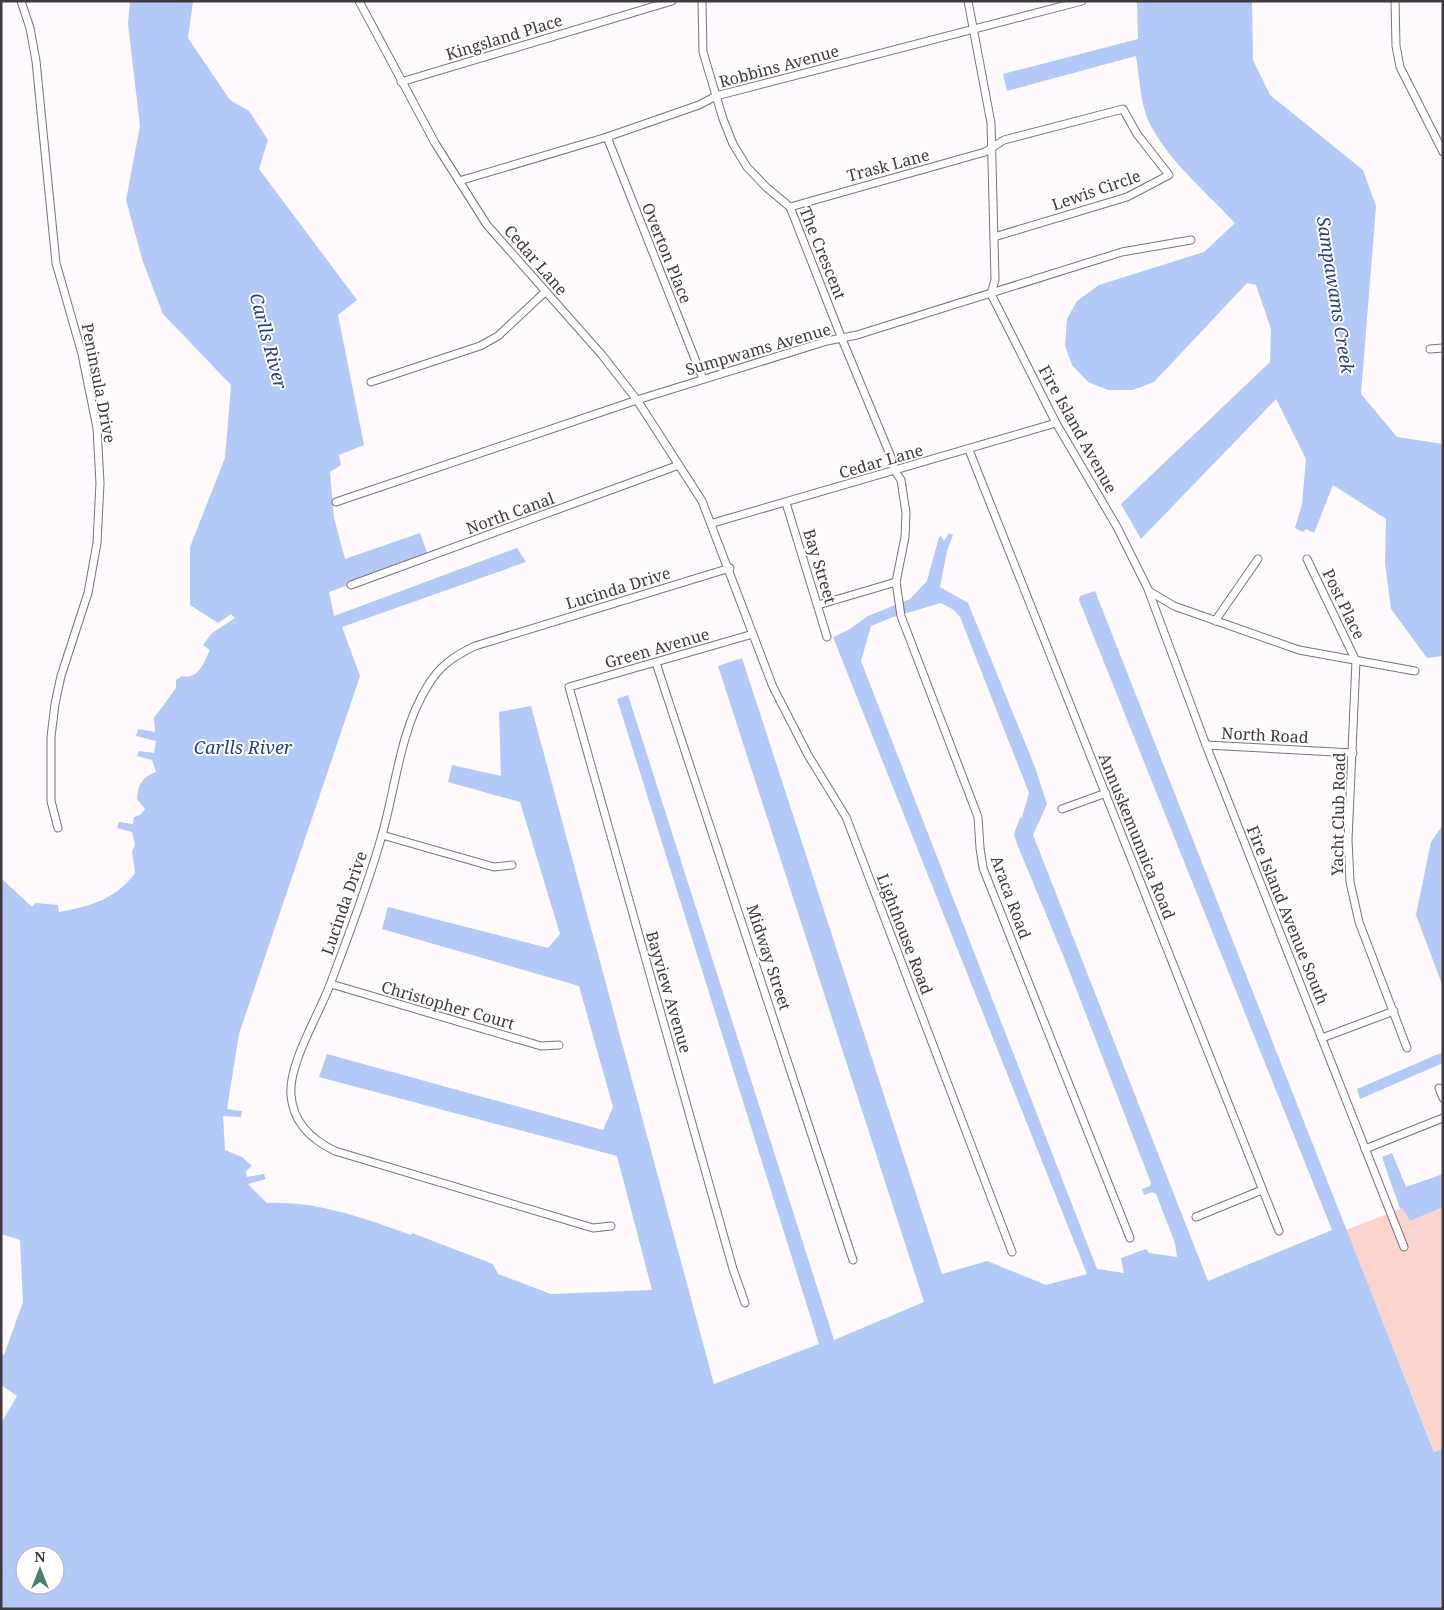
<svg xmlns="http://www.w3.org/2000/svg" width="1444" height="1610" font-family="'Noto Serif',serif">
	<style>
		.green { fill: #fbd4cd }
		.water { fill: #b3c9f7; fill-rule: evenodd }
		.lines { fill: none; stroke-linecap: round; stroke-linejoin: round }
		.minor-casing { stroke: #7f6f7f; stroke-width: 9 }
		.minor { stroke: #fff; stroke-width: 7 }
		.labels { text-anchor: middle; stroke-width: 4; stroke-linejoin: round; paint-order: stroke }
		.street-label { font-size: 16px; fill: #413940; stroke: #fff }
		.water-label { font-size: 18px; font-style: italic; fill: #263f82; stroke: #fff }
	</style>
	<rect width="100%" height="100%" fill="#fefafd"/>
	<path class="green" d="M 1443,1207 L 1443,1449 L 1435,1453 L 1346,1230 L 1402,1208 L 1410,1221 Z"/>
	<g class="water">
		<path d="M 130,1 L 193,1 L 188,38 L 230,100 L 249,111 L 268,140 L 259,169 L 357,300 L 338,315 L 364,445 L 339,455 L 341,465 L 330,472 L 334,518 L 345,559 L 420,533 L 428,555 L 329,592 L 334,616 L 517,548 L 526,562 L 342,627 L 360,676 L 239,1034 L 227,1109 L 242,1111 L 241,1117 L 223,1116 L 225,1150 L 242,1157 L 252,1166 L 246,1171 L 247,1177 L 264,1174 L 266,1179 L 248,1184 L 267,1203 C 318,1201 363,1218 411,1235 L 412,1233 L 493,1264 L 498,1274 L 551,1294 L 652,1290 L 617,1156 L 319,1077 L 327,1054 L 603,1130 L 613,1107 L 579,986 L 382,929 L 388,907 L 548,948 L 560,934 L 520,802 L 448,782 L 452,765 L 501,776 L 499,712 L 531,706 L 714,1384 L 819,1344 L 617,699 L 628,695 L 834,1340 L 924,1302 L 718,666 L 742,658 L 942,1274 L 987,1261 L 1046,1285 L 1087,1274 L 833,637 L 850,629 L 868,616 L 910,599 L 927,581 L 939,537 L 941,536 L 944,541 L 949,533 L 953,535 L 947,551 L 940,587 L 968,603 L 1035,767 L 1047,804 L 1033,835 L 1208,1281 L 1332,1230 L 1079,600 L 1080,596 L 1095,591 L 1434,1452 L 1443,1449 L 1443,1609 L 1,1609 L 1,1423 L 17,1396 L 1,1385 L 1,1354 L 4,1355 L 23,1302 L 20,1240 L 1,1234 L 1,878 L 32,907 L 36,903 L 58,905 L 59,912 C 90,906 115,900 135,873 L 132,851 L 135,845 L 132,832 L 117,828 L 119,822 L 133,824 L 134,817 L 140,815 L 145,809 L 137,799 C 138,785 142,777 156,772 L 152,760 L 137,756 L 139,751 L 154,753 L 156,741 L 136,736 L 138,729 L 155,732 L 154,718 L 176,688 L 176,680 L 182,676 C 199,680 204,662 210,650 L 203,645 L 212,633 L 235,618 L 231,614 L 218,623 L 190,605 L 190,547 L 225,458 L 231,385 L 163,314 L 143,262 L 126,200 L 140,126 L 128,24 ZM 941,603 L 954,610 L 960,617 L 1029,793 L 1022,817 L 1020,818 L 1014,834 L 1017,844 L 1065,960 L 1151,1183 L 1150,1186 L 1142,1189 L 1144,1195 L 1152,1192 L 1156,1194 L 1175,1243 L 1177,1257 L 1149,1253 L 1146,1249 L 1121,1258 L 1124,1273 L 1097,1269 L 861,661 L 871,626 L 893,617 ZM 25,1555 L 55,1555 L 55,1585 L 25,1585 Z"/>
		<path d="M 1137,1 L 1252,1 L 1253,60 L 1270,95 L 1363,170 L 1376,206 L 1361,394 L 1397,437 L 1443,444 L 1443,656 L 1427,658 L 1391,609 L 1385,563 L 1386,519 L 1333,485 L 1314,533 L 1306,529 L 1303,532 L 1295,528 L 1302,504 L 1306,459 L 1276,399 L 1141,539 L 1121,504 L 1270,362 L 1271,329 L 1256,285 L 1247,283 L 1154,382 L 1133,390 L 1108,390 L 1088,382 L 1072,365 L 1065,346 L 1067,319 L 1077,301 L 1099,285 L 1204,252 L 1235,223 C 1207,193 1173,165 1152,128 C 1140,107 1140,79 1136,56 L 1007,91 L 1003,74 L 1138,39 Z"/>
		<path d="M 1443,825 L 1443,987 L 1416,915 L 1431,842 Z"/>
		<path d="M 1443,1052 L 1443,1063 L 1360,1099 L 1357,1089 Z"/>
		<path d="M 1392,1153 L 1406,1187 L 1443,1174 L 1443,1207 L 1410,1221 L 1402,1208 L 1400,1209 L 1382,1157 Z"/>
	</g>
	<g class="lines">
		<g class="minor-casing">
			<g id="minor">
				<path d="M 21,1 L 30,28 L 36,61 L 56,263 L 82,354 L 97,428 L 100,483 L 97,543 L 88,593 L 61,676 L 55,704 L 51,737 L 51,801 L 58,828"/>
				<path d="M 359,1 L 435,143 L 487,225 L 602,355 L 637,400 L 702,501 L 773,687 L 808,755 L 846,817 L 1012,1252"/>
				<path d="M 702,1 L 703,52 L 723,119 L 733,144 L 747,167 L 766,187 L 790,207 L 842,339 L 891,457 L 895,471 L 901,480 L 906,513 L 905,537 L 896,582 L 901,616 L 978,817 L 980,848 L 983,868 L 1130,1238"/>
				<path d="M 968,1 L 991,123 L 995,280 L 991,294 L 1056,423 L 1117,527 L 1149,591 L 1174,606 L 1299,650 L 1415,671"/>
				<path d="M 1395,1 L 1396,46 L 1400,67 L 1443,152"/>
				<path d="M 401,82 L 672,1"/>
				<path d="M 607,137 L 703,379"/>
				<path d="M 459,181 L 607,137 L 699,105 L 716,96 L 1082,1"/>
				<path d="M 790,207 L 985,152 L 1004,140 L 1123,109 L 1137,134 L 1169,175 L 1127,197 L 994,237"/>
				<path d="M 1430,349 L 1443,348"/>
				<path d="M 371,382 L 480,346 L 498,336 L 545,292"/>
				<path d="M 969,450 L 1279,1231"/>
				<path d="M 336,502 L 637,400 L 827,341 L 857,335 L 1122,252 L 1191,240"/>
				<path d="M 786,503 L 827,637"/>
				<path d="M 713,523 L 1056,423"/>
				<path d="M 1307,559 L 1356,661 L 1348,840 L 1350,882 L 1359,922 L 1407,1048"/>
				<path d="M 351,585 L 679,465"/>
				<path d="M 1149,592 L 1206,745 L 1404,1247"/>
				<path d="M 818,605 L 896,582"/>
				<path d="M 1215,621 L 1258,559"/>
				<path d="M 656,663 L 853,1260"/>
				<path d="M 1206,745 L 1353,753"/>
				<path d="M 1062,809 L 1106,793"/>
				<path d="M 382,835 L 494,867 L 512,865"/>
				<path d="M 331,984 L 541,1046 L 559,1045"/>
				<path d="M 1322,1038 L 1394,1011"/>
				<path d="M 1439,1088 L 1443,1098"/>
				<path d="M 1365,1149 L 1443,1118"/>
				<path d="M 1196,1217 L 1262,1190"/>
				<path d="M 611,1226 L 593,1228 L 335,1151 C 312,1140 293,1123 291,1095 C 288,1064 320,1013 331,982 C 349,934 368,885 382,835 C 396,786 400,731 427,687 C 439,666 454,656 475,646 L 730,568"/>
				<path d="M 745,1303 L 733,1269 L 569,687 L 753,634"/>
			</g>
		</g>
		<use href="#minor" class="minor"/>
	</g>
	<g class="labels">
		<g class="street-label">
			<text transform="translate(504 37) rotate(-17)" y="6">Kingsland Place</text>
			<text transform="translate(779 66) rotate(-15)" y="6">Robbins Avenue</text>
			<text transform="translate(888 165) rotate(-15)" y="6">Trask Lane</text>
			<text transform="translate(1096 190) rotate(-19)" y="6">Lewis Circle</text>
			<text transform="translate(667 253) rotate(68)" y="6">Overton Place</text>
			<text transform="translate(823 253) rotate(68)" y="6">The Crescent</text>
			<text transform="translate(536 260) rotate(49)" y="6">Cedar Lane</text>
			<text transform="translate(758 349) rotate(-16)" y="6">Sumpwams Avenue</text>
			<text transform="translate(99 383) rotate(79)" y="6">Peninsula Drive</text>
			<text transform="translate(1078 429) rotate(61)" y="6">Fire Island Avenue</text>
			<text transform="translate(881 461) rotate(-16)" y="6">Cedar Lane</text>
			<text transform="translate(510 513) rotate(-20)" y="6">North Canal</text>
			<text transform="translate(820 566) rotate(73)" y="6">Bay Street</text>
			<text transform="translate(618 588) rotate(-17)" y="6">Lucinda Drive</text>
			<text transform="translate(1344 604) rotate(64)" y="6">Post Place</text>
			<text transform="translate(657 648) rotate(-16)" y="6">Green Avenue</text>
			<text transform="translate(1265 735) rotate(3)" y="6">North Road</text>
			<text transform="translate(1338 814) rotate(-89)" y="6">Yacht Club Road</text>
			<text transform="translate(1137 836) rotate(68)" y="6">Annuskemunnica Road</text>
			<text transform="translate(1011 897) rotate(70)" y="6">Araca Road</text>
			<text transform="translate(344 903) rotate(-71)" y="6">Lucinda Drive</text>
			<text transform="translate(1288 915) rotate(68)" y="6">Fire Island Avenue South</text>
			<text transform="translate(905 934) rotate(69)" y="6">Lighthouse Road</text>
			<text transform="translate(769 957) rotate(72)" y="6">Midway Street</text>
			<text transform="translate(669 992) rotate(74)" y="6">Bayview Avenue</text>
			<text transform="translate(448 1005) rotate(16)" y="6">Christopher Court</text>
		</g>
		<g class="water-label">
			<text transform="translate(1335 295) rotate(81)" y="6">Sampawams Creek</text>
			<text transform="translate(268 341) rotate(75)" y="6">Carlls River</text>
			<text x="243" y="754">Carlls River</text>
		</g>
	</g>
	<rect width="1444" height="1610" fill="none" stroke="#413940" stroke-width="5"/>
	<g transform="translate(40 1570)"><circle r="24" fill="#ffffff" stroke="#b3b0b3"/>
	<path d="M0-4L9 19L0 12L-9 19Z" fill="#42816f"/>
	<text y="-8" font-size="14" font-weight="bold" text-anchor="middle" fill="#413940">N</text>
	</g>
</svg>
